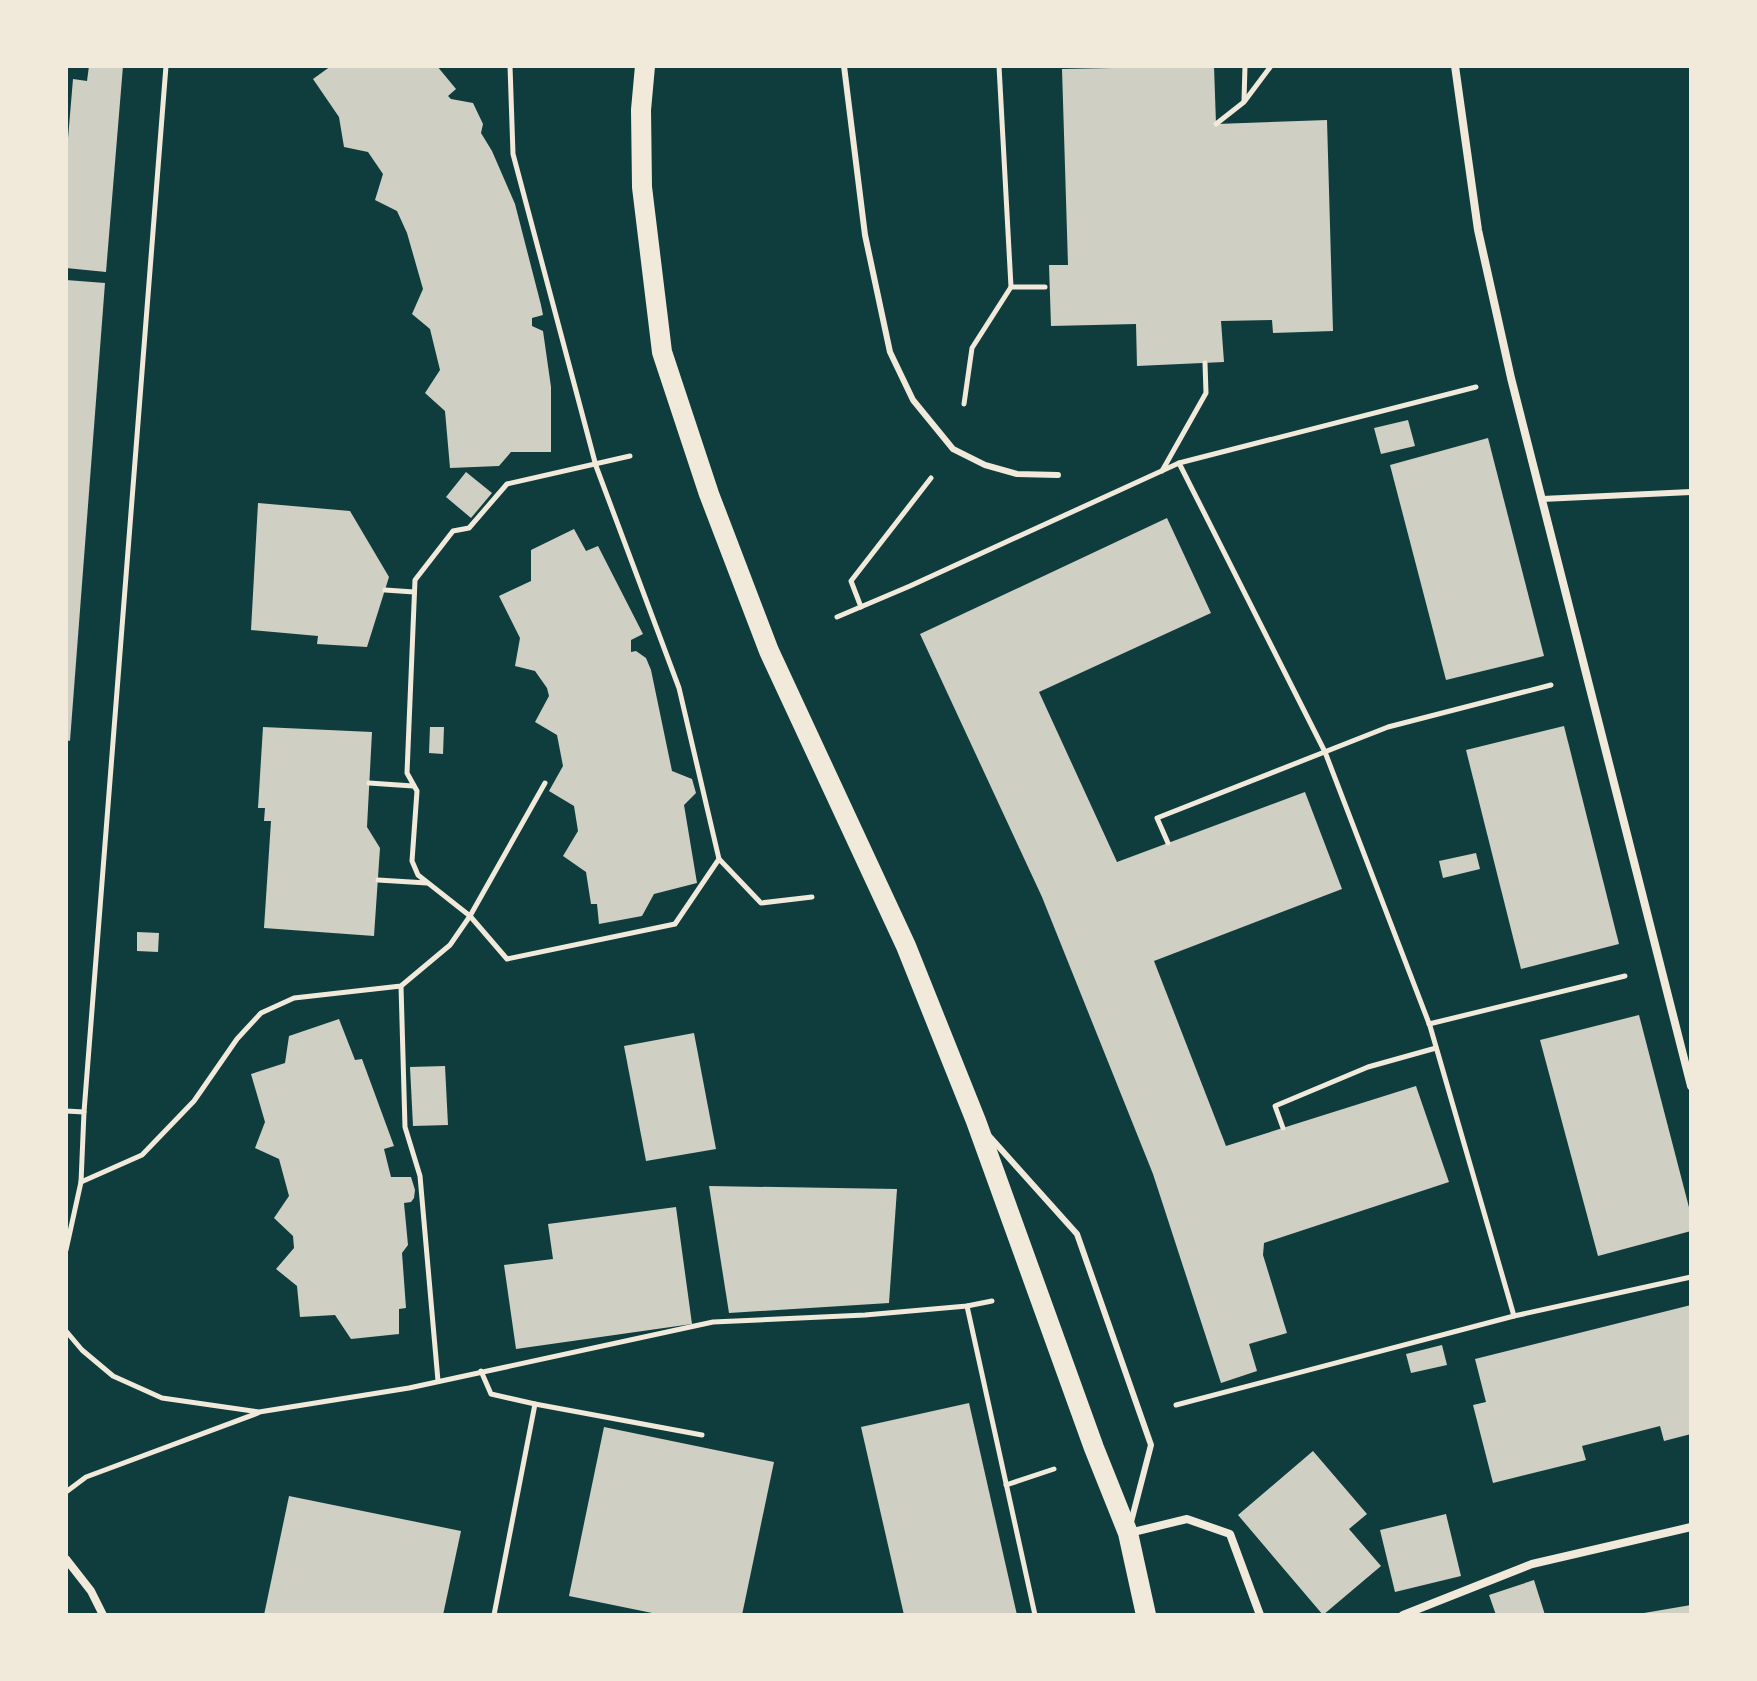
<svg xmlns="http://www.w3.org/2000/svg" width="1757" height="1681" font-family="Montserrat,sans-serif">
	<style>
		.building { fill: #cfcfc3 }
		.lines { fill: none; stroke-linecap: round; stroke-linejoin: round }
		.path { stroke: #f1e9da; stroke-width: 5 }
		.service { stroke: #f1e9da; stroke-width: 6 }
		.minor { stroke: #f1e9da; stroke-width: 8 }
		.primary { stroke: #f1e9da; stroke-width: 20 }
	</style>
	<rect width="100%" height="100%" fill="#0f3d3e"/>
	<g class="building">
		<path d="M 89,66 L 123,66 L 106,272 L 66,268 L 66,162 L 73,79 L 87,81 Z"/>
		<path d="M 331,66 L 437,66 L 456,89 L 448,96 L 451,99 L 473,103 L 483,124 L 481,133 L 492,151 L 515,204 L 541,305 L 543,315 L 532,318 L 532,326 L 543,331 L 551,387 L 551,452 L 511,452 L 499,466 L 450,468 L 445,411 L 425,393 L 440,370 L 430,329 L 412,314 L 423,289 L 407,233 L 397,211 L 375,200 L 383,174 L 368,152 L 344,147 L 339,117 L 313,79 Z"/>
		<path d="M 1214,66 L 1216,124 L 1327,120 L 1333,331 L 1273,333 L 1272,320 L 1221,321 L 1224,362 L 1137,366 L 1136,324 L 1051,326 L 1049,265 L 1068,265 L 1062,69 Z"/>
		<path d="M 66,280 L 105,283 L 70,741 L 66,740 Z"/>
		<path d="M 1408,420 L 1415,446 L 1381,454 L 1374,428 Z"/>
		<path d="M 1488,438 L 1544,656 L 1446,680 L 1390,465 Z"/>
		<path d="M 466,472 L 492,493 L 471,518 L 446,497 Z"/>
		<path d="M 258,503 L 350,511 L 389,577 L 367,647 L 317,644 L 318,636 L 251,630 Z"/>
		<path d="M 1167,518 L 1211,613 L 1039,692 L 1117,862 L 1305,792 L 1342,889 L 1154,961 L 1226,1146 L 1416,1086 L 1449,1182 L 1264,1243 L 1263,1255 L 1287,1333 L 1249,1344 L 1257,1371 L 1221,1383 L 1153,1174 L 1042,897 L 920,634 Z"/>
		<path d="M 574,529 L 586,551 L 598,546 L 643,634 L 631,640 L 631,652 L 636,651 L 646,658 L 651,670 L 672,771 L 692,779 L 696,793 L 684,805 L 697,883 L 654,894 L 642,916 L 599,924 L 597,904 L 591,904 L 586,872 L 563,856 L 578,831 L 574,806 L 549,791 L 563,766 L 557,735 L 535,722 L 549,696 L 547,688 L 535,671 L 515,666 L 520,638 L 499,596 L 531,581 L 531,550 Z"/>
		<path d="M 1564,726 L 1619,944 L 1521,969 L 1466,750 Z"/>
		<path d="M 263,727 L 372,732 L 367,827 L 380,848 L 374,936 L 264,928 L 271,821 L 264,821 L 265,808 L 258,808 Z"/>
		<path d="M 430,727 L 444,727 L 443,754 L 429,753 Z"/>
		<path d="M 1476,853 L 1480,869 L 1443,878 L 1439,861 Z"/>
		<path d="M 137,932 L 159,933 L 158,952 L 137,951 Z"/>
		<path d="M 1639,1015 L 1691,1215 L 1691,1231 L 1598,1256 L 1540,1040 Z"/>
		<path d="M 339,1019 L 355,1060 L 362,1059 L 394,1146 L 384,1149 L 391,1177 L 411,1177 L 415,1190 L 414,1198 L 411,1202 L 404,1203 L 408,1245 L 402,1253 L 406,1308 L 399,1309 L 399,1334 L 351,1339 L 335,1315 L 300,1317 L 297,1286 L 276,1269 L 294,1248 L 293,1236 L 274,1218 L 289,1196 L 279,1159 L 255,1148 L 265,1122 L 251,1074 L 285,1063 L 289,1036 Z"/>
		<path d="M 694,1033 L 716,1149 L 646,1161 L 624,1046 Z"/>
		<path d="M 445,1066 L 448,1125 L 413,1126 L 410,1067 Z"/>
		<path d="M 709,1186 L 897,1189 L 889,1303 L 729,1313 Z"/>
		<path d="M 676,1207 L 692,1324 L 516,1349 L 504,1265 L 553,1259 L 548,1224 Z"/>
		<path d="M 1691,1305 L 1691,1434 L 1664,1441 L 1660,1426 L 1582,1446 L 1586,1460 L 1493,1483 L 1473,1405 L 1486,1402 L 1475,1359 Z"/>
		<path d="M 1442,1345 L 1447,1365 L 1411,1373 L 1406,1354 Z"/>
		<path d="M 969,1403 L 1017,1615 L 904,1615 L 861,1427 Z"/>
		<path d="M 604,1427 L 774,1462 L 742,1615 L 662,1615 L 569,1596 Z"/>
		<path d="M 1313,1451 L 1367,1514 L 1349,1529 L 1381,1566 L 1323,1615 L 1238,1515 Z"/>
		<path d="M 289,1496 L 461,1531 L 443,1615 L 264,1615 Z"/>
		<path d="M 1446,1514 L 1461,1576 L 1395,1592 L 1380,1530 Z"/>
		<path d="M 1534,1580 L 1545,1615 L 1496,1615 L 1489,1595 Z"/>
		<path d="M 1691,1605 L 1691,1615 L 1644,1615 L 1644,1613 Z"/>
	</g>
	<g class="lines">
		<g class="path">
			<path d="M 510,66 L 513,154 L 596,466 L 679,688 L 719,859"/>
			<path d="M 1244,101 L 1245,66"/>
			<path d="M 1216,124 L 1244,102 L 1271,66"/>
			<path d="M 1011,287 L 1045,287"/>
			<path d="M 964,404 L 972,348 L 1011,287 L 999,66"/>
			<path d="M 1179,463 L 1325,752 L 1430,1026 L 1514,1316"/>
			<path d="M 1162,471 L 1206,393 L 1205,363"/>
			<path d="M 385,590 L 414,592"/>
			<path d="M 861,607 L 851,581 L 931,478"/>
			<path d="M 837,617 L 910,586 L 1179,463 L 1476,387"/>
			<path d="M 369,783 L 413,786"/>
			<path d="M 545,783 L 470,916 L 418,875 L 412,861 L 417,791 L 407,773 L 415,580 L 453,531 L 469,528 L 507,484 L 630,456"/>
			<path d="M 1168,843 L 1157,818 L 1388,727 L 1551,685"/>
			<path d="M 378,880 L 427,883"/>
			<path d="M 401,986 L 405,1127 L 420,1176 L 438,1381"/>
			<path d="M 1429,1024 L 1625,976"/>
			<path d="M 66,1111 L 84,1112"/>
			<path d="M 1283,1128 L 1275,1106 L 1368,1067 L 1436,1048"/>
			<path d="M 81,1182 L 142,1155 L 194,1101 L 237,1039 L 261,1013 L 294,998 L 401,986 L 450,945 L 470,916 L 507,959 L 675,924 L 719,859 L 761,903 L 812,897"/>
			<path d="M 66,1250 L 81,1182 L 84,1112 L 166,66"/>
			<path d="M 967,1306 L 1035,1615"/>
			<path d="M 66,1331 L 82,1350 L 113,1376 L 162,1398 L 259,1412 L 409,1388 L 713,1322 L 865,1315 L 967,1306 L 992,1301"/>
			<path d="M 481,1371 L 491,1394 L 535,1404 L 494,1615"/>
			<path d="M 535,1404 L 702,1435"/>
			<path d="M 1176,1405 L 1514,1316 L 1691,1277"/>
			<path d="M 1006,1485 L 1054,1469"/>
			<path d="M 66,1492 L 86,1477 L 258,1413"/>
		</g>
		<g class="service">
			<path d="M 844,66 L 865,235 L 890,352 L 913,400 L 953,449 L 985,465 L 1017,474 L 1058,475"/>
			<path d="M 1542,499 L 1691,492"/>
			<path d="M 990,1137 L 1077,1234 L 1151,1445 L 1131,1522"/>
		</g>
		<g class="minor">
			<path d="M 1455,66 L 1478,230 L 1511,378 L 1691,1086"/>
			<path d="M 1129,1533 L 1187,1519 L 1230,1534 L 1260,1615"/>
			<path d="M 66,1559 L 91,1591 L 103,1615"/>
			<path d="M 1403,1615 L 1532,1564 L 1691,1527"/>
		</g>
		<path class="primary" d="M 645,66 L 641,110 L 642,187 L 662,352 L 709,494 L 769,651 L 906,946 L 976,1121 L 1094,1448 L 1128,1533 L 1146,1615"/>
	</g>
	<rect width="1757" height="1681" fill="none" stroke="#f1e9da" stroke-width="136"/>
</svg>
